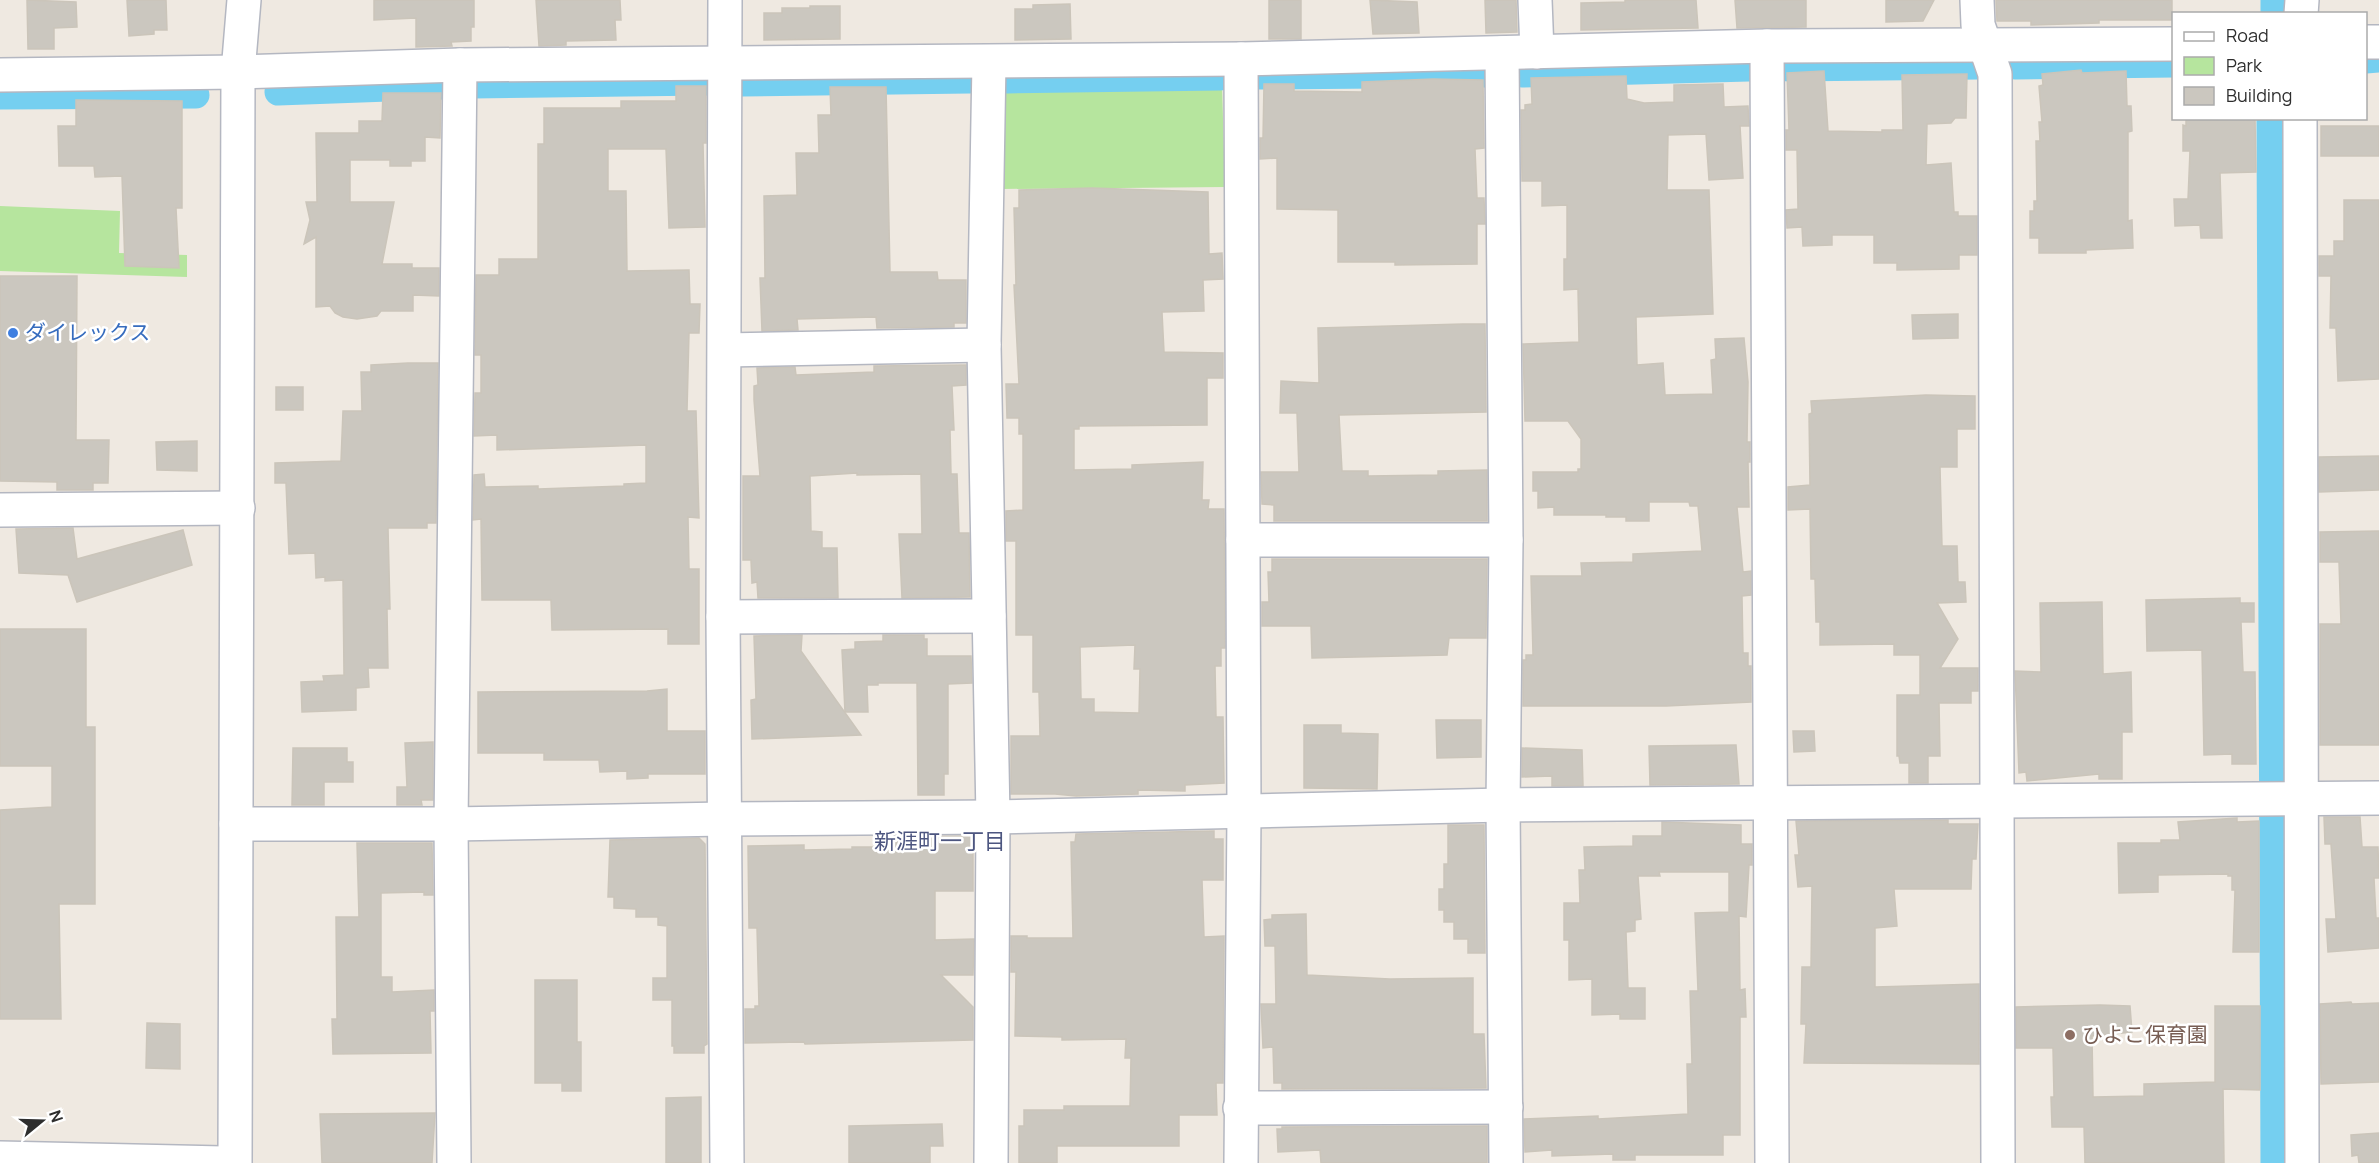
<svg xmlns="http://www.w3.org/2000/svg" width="2379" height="1163" font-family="Manrope,'Noto Sans JP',sans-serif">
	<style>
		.green { fill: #b6e59e }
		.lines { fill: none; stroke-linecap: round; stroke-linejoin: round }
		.canal { stroke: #75cff0; stroke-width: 27 }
		.building { fill: #cbc7bf; stroke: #cbc5ba; stroke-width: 1.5; fill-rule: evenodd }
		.minor-casing { stroke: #b4b7c1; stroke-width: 36 }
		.minor { stroke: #fff; stroke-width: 33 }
		.shop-dot { fill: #3f7fe0; stroke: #fff; stroke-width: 2 }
		.education-dot { fill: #8d6e63; stroke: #fff; stroke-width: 2 }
		.labels { text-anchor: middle; stroke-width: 5; stroke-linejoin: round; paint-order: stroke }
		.shop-label { font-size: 21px; fill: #366cbe; stroke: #fff; text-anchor: start }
		.education-label { font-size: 21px; fill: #785e54; stroke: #fff; text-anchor: start }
		.neighbourhood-label { font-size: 22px; fill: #4d5680; stroke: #fff }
	</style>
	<rect width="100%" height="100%" fill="#efe9e1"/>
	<g class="green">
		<path d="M 1002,84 L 1222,84 L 1225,187 L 1003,189 Z"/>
		<path d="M 0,206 L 120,211 L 119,253 L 187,255 L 187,277 L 0,271 Z"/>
	</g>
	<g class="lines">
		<g class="canal">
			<path d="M 2274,14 L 2274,0"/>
			<path d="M 2366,60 L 2379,59"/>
			<path d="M 2015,66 L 2174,64"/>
			<path d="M 1788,68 L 1978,66"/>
			<path d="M 1522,74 L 1749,68"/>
			<path d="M 1262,76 L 1488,74"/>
			<path d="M 1007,80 L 1220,77"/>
			<path d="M 743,83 L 970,80"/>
			<path d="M 472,85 L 707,82"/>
			<path d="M 278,92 L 444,86"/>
			<path d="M 0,96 L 196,95"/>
			<path d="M 2270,118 L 2274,1163"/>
		</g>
	</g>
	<g class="building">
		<path d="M 27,0 L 76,2 L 77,27 L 54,28 L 54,49 L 28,49 Z"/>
		<path d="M 127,0 L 166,0 L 167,30 L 154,30 L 154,34 L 129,36 Z"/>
		<path d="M 374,0 L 474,0 L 474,27 L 471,27 L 471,41 L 451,42 L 452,46 L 416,47 L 416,18 L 374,20 Z"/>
		<path d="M 536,0 L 620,0 L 621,20 L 615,20 L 616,40 L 566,41 L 566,45 L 539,46 Z"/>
		<rect x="1269" y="0" width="32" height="39"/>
		<path d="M 1370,0 L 1417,2 L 1419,33 L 1373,34 Z"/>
		<path d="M 1485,0 L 1516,0 L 1517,32 L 1486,33 Z"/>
		<path d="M 1625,0 L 1696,0 L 1698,28 L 1581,30 L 1581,3 L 1625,2 Z"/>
		<path d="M 1735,0 L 1806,0 L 1806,27 L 1737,28 Z"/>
		<path d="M 1886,0 L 1934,0 L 1923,21 L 1886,22 Z"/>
		<path d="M 1996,0 L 2172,0 L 2172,20 L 2099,20 L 2099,23 L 2031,25 L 2031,21 L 1997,21 Z"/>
		<path d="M 1070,4 L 1071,39 L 1015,40 L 1015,9 L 1033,9 L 1033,5 Z"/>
		<path d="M 810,6 L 840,6 L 840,39 L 764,40 L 764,13 L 782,13 L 782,8 L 810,8 Z"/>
		<path d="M 2081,70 L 2082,73 L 2126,71 L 2127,106 L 2131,106 L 2132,131 L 2128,132 L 2128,221 L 2132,220 L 2133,248 L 2086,250 L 2086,253 L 2039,253 L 2039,238 L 2030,238 L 2030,211 L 2034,211 L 2034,201 L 2037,201 L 2036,141 L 2040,141 L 2039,122 L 2042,122 L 2039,86 L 2043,85 L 2042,74 Z"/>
		<path d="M 1824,71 L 1828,131 L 1882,132 L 1882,130 L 1903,130 L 1902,75 L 1967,74 L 1966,118 L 1955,118 L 1951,123 L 1927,124 L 1926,165 L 1951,163 L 1954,212 L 1958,212 L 1958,216 L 1977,216 L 1977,255 L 1959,255 L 1959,269 L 1897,270 L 1897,263 L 1874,263 L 1874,235 L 1832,235 L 1832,245 L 1803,246 L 1802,227 L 1787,228 L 1786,210 L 1798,209 L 1797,150 L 1786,150 L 1786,130 L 1789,130 L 1787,73 Z"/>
		<path d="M 1626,76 L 1627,99 L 1644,103 L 1674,102 L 1674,85 L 1723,84 L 1724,107 L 1748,106 L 1749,126 L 1740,126 L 1743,178 L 1709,180 L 1706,134 L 1668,135 L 1667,190 L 1709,190 L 1713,314 L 1636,317 L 1637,365 L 1663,363 L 1665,395 L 1713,394 L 1711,360 L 1716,359 L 1715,339 L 1744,338 L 1748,382 L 1747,442 L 1750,442 L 1750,462 L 1748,462 L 1749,507 L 1737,507 L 1743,572 L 1751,571 L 1751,595 L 1742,596 L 1743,653 L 1748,653 L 1748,666 L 1751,666 L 1751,702 L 1666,706 L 1523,706 L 1523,660 L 1526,660 L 1526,655 L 1533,655 L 1531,576 L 1582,576 L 1581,563 L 1633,562 L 1633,554 L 1702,551 L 1698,506 L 1690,506 L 1689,502 L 1649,502 L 1649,521 L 1626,521 L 1626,517 L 1606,517 L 1606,515 L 1554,515 L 1554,507 L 1538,508 L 1538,491 L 1533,491 L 1533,472 L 1578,472 L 1578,469 L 1581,469 L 1581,439 L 1568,421 L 1525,421 L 1523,344 L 1579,342 L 1578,289 L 1564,290 L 1564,259 L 1567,259 L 1567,205 L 1542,206 L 1542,181 L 1522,181 L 1521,110 L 1525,110 L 1525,105 L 1532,104 L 1531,78 Z"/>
		<path d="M 1433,79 L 1483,80 L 1484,148 L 1475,149 L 1477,198 L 1484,198 L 1485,224 L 1477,224 L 1477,264 L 1395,265 L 1395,262 L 1338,262 L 1338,210 L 1277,209 L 1277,158 L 1260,159 L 1260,138 L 1263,138 L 1264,84 L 1294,84 L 1294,91 L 1362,92 L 1362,82 Z"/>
		<path d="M 676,86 L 706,86 L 706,143 L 703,143 L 705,227 L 669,228 L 666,149 L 608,149 L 608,191 L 626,191 L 627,271 L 689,270 L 690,304 L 700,304 L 699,333 L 689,333 L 687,411 L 696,411 L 699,518 L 688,517 L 689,569 L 699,569 L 699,644 L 668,644 L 668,629 L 552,630 L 551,600 L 482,600 L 481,519 L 473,520 L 474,475 L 484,474 L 485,487 L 538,486 L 538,489 L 624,486 L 624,484 L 646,483 L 646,445 L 497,450 L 497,435 L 474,436 L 475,393 L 481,393 L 481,355 L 475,355 L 476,275 L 499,275 L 499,259 L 538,259 L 538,144 L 544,144 L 544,108 L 621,108 L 621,101 L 676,101 Z"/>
		<path d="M 830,87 L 886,87 L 890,272 L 937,272 L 938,280 L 966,280 L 966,323 L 954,323 L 954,327 L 877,328 L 876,317 L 797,319 L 798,330 L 762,331 L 760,278 L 765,278 L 764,196 L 797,195 L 796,153 L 819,153 L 818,115 L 831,115 Z"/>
		<path d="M 383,93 L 441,93 L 440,138 L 425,137 L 425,161 L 411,161 L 411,166 L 390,166 L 390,160 L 350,160 L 350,202 L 394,202 L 382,264 L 412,264 L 412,268 L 439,268 L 439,296 L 413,295 L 413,311 L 381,311 L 377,316 L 357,319 L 343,317 L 335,313 L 330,306 L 316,307 L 316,237 L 304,244 L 310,220 L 306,202 L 317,202 L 316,133 L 359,133 L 359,121 L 382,121 Z"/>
		<path d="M 76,100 L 182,101 L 182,208 L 176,208 L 179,268 L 125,266 L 122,176 L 95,177 L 94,166 L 59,166 L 58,126 L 76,126 Z"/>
		<path d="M 2186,118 L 2255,118 L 2256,172 L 2220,173 L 2222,238 L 2201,238 L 2200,225 L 2175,226 L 2174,199 L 2188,199 L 2190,151 L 2183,151 L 2183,125 L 2186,126 Z"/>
		<rect x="2321" y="126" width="58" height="30"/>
		<path d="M 1092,188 L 1208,192 L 1209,254 L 1222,253 L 1223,279 L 1203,280 L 1204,311 L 1162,312 L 1164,352 L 1223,353 L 1223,378 L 1207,378 L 1207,425 L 1079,426 L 1079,429 L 1074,429 L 1074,470 L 1132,469 L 1132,465 L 1203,462 L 1202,500 L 1209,500 L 1208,509 L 1224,509 L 1225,648 L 1221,648 L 1221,666 L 1215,666 L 1216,717 L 1223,717 L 1224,783 L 1185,785 L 1185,791 L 1138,790 L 1138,794 L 1076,796 L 1055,794 L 1011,794 L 1011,736 L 1040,736 L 1039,692 L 1033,692 L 1033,635 L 1016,635 L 1016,541 L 1006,541 L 1006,511 L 1023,510 L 1023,434 L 1019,434 L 1019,418 L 1007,418 L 1006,384 L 1019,384 L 1014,285 L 1016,285 L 1014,208 L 1019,208 L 1019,190 ZM 1135,645 L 1134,669 L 1140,669 L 1139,713 L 1094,712 L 1094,699 L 1081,699 L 1080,647 Z"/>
		<path d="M 2344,200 L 2379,200 L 2379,379 L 2338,381 L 2336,328 L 2330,328 L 2331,276 L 2319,276 L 2319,256 L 2334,256 L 2334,241 L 2344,241 Z"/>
		<path d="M 0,276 L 77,276 L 76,440 L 109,440 L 108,483 L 93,483 L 93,490 L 57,490 L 57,482 L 0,481 Z"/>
		<path d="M 1958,314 L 1958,338 L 1913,339 L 1912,315 Z"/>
		<path d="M 1463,324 L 1485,324 L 1486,412 L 1339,415 L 1342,471 L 1368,471 L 1368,476 L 1438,475 L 1438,471 L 1487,470 L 1487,521 L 1274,521 L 1274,505 L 1262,504 L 1261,472 L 1299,472 L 1297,413 L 1280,413 L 1281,381 L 1319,383 L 1318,328 Z"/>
		<path d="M 408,363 L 438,363 L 436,523 L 427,523 L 427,528 L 388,528 L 390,609 L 387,609 L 388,668 L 368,668 L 369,687 L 356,688 L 356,710 L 302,712 L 301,682 L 324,681 L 323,676 L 344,675 L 343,580 L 325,581 L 325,577 L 316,578 L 315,553 L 289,554 L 286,483 L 275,483 L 275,463 L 341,461 L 343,411 L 362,411 L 361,372 L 371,372 L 371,365 Z"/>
		<path d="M 966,365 L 966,385 L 952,386 L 954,430 L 950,430 L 951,474 L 957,474 L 959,533 L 969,533 L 970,597 L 902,598 L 899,534 L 922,534 L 921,474 L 857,475 L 857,473 L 810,476 L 811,531 L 822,532 L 822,548 L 837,548 L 838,598 L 758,598 L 757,582 L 752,583 L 751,560 L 743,560 L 743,476 L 760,476 L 754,400 L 754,386 L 758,385 L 757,368 L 795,367 L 796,375 L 874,372 L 874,366 Z"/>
		<rect x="276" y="387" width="27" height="23"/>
		<path d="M 1926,395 L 1975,396 L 1975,429 L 1957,429 L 1957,467 L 1940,467 L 1942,546 L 1957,546 L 1958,582 L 1965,582 L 1966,602 L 1937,603 L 1958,639 L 1940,668 L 1978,668 L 1978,691 L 1971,691 L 1971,703 L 1939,703 L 1940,756 L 1928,756 L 1928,783 L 1909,783 L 1909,763 L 1900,763 L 1899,756 L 1897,756 L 1897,695 L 1920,695 L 1920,655 L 1894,655 L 1894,644 L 1820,645 L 1820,622 L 1816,622 L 1815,579 L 1811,579 L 1810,509 L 1788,510 L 1788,487 L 1810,485 L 1809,414 L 1812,413 L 1811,401 Z"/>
		<path d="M 197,441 L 197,471 L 157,470 L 156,442 Z"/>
		<path d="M 2379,456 L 2379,490 L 2319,492 L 2319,457 Z"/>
		<path d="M 73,528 L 77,559 L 183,530 L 192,565 L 77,602 L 68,575 L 19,573 L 16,529 Z"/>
		<path d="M 2379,531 L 2379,745 L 2320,745 L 2320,624 L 2341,624 L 2339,562 L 2320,562 L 2320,532 Z"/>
		<path d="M 1272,559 L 1487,559 L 1486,638 L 1449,638 L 1447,655 L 1312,658 L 1311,626 L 1262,626 L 1262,602 L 1269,602 L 1268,572 L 1272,572 Z"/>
		<path d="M 2240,598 L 2240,603 L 2254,603 L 2254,622 L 2241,622 L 2243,672 L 2255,672 L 2256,764 L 2232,764 L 2232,754 L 2204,755 L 2202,650 L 2147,651 L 2146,600 Z"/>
		<path d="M 2102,602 L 2103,674 L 2131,672 L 2132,732 L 2122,732 L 2122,779 L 2099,779 L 2099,774 L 2027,781 L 2026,772 L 2019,773 L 2015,671 L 2041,672 L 2040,603 Z"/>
		<path d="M 0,629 L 86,629 L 86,727 L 95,727 L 95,904 L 59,904 L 61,1019 L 0,1019 L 0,810 L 52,807 L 52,766 L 0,766 Z"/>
		<path d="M 802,635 L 801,651 L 861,735 L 752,739 L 751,700 L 756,699 L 754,636 Z"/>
		<path d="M 883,635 L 924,635 L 924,639 L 927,639 L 927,656 L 971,656 L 972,683 L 948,684 L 948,774 L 944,774 L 944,795 L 918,795 L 917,683 L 878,683 L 878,685 L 867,685 L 868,712 L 845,712 L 842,650 L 855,649 L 855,642 L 883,641 Z"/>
		<path d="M 667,689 L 667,731 L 705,731 L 705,774 L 648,774 L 648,778 L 627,779 L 627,771 L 600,772 L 599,760 L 544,760 L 544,753 L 478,753 L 478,692 L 647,691 Z"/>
		<path d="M 1436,720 L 1481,720 L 1481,757 L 1437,758 Z"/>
		<path d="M 1304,725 L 1341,725 L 1341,733 L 1378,734 L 1377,789 L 1304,788 Z"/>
		<path d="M 1793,731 L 1814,731 L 1815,751 L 1794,752 Z"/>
		<path d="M 433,742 L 433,800 L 421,800 L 422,805 L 397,805 L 397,787 L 407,787 L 405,743 Z"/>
		<path d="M 1736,745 L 1739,784 L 1650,785 L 1649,746 Z"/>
		<path d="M 293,748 L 347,748 L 347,762 L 353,762 L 353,782 L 324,782 L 324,805 L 292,805 Z"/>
		<path d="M 1522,748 L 1582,750 L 1583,786 L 1552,786 L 1552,776 L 1522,777 Z"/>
		<path d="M 2324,817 L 2360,817 L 2362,847 L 2378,847 L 2379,878 L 2374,878 L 2376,918 L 2379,918 L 2379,948 L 2328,952 L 2326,919 L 2336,919 L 2331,844 L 2325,844 Z"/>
		<path d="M 2237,818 L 2237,822 L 2259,821 L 2259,952 L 2233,952 L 2235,890 L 2232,890 L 2232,876 L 2228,876 L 2228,874 L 2158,875 L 2158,892 L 2119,893 L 2118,843 L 2161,843 L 2161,840 L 2180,840 L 2178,822 Z"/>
		<path d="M 1948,820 L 1948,824 L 1978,824 L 1976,859 L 1972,859 L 1971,889 L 1894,889 L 1897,926 L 1875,928 L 1875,987 L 1979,984 L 1979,1064 L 1804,1063 L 1806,1024 L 1801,1024 L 1802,967 L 1811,967 L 1812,886 L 1798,887 L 1795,855 L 1799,855 L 1796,821 Z"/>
		<path d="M 1662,822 L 1741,825 L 1741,844 L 1752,844 L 1752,865 L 1749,865 L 1746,917 L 1739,916 L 1740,990 L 1745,989 L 1746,1017 L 1740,1017 L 1740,1135 L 1723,1135 L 1723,1155 L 1635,1155 L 1635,1160 L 1613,1160 L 1613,1154 L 1552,1156 L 1552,1150 L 1525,1152 L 1524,1119 L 1598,1116 L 1598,1119 L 1688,1114 L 1687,1064 L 1692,1064 L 1690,991 L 1698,991 L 1695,913 L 1729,912 L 1729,872 L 1659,872 L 1660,876 L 1638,876 L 1641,919 L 1635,920 L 1635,931 L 1626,932 L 1628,988 L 1645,988 L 1645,1019 L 1620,1019 L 1620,1014 L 1592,1015 L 1592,979 L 1569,980 L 1569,940 L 1564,940 L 1564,903 L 1580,903 L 1579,870 L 1585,870 L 1584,847 L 1633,846 L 1633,836 L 1662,836 Z"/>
		<path d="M 1448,825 L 1484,825 L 1485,953 L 1468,953 L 1468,939 L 1454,939 L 1454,922 L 1444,922 L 1444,910 L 1439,910 L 1439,889 L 1444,889 L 1444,864 L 1448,864 Z"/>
		<path d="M 1214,831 L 1214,839 L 1223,839 L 1223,880 L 1202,880 L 1204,937 L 1224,936 L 1223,1083 L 1216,1083 L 1217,1115 L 1179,1115 L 1179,1146 L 1057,1146 L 1057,1163 L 1019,1163 L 1019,1126 L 1024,1126 L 1024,1110 L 1064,1110 L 1064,1106 L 1130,1106 L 1131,1058 L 1125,1058 L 1126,1039 L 1062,1040 L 1062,1037 L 1015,1036 L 1016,972 L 1011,972 L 1011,936 L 1027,936 L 1027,938 L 1073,938 L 1071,842 L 1075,842 L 1076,834 Z"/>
		<path d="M 973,836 L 973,891 L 935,891 L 935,940 L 974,939 L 973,975 L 941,975 L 973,1007 L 973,1040 L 805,1044 L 804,1042 L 745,1043 L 745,1009 L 755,1009 L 755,1006 L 759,1006 L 757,928 L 749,928 L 748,846 L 804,845 L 804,850 L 852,849 L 852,847 L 879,847 L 879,837 Z"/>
		<path d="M 699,838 L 705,844 L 707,1044 L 704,1046 L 704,1053 L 674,1053 L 674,1046 L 672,1046 L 672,1000 L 653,1000 L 653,978 L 667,978 L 667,926 L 658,925 L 658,917 L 636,917 L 636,909 L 614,908 L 614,897 L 608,897 L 610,840 Z"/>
		<path d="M 357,843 L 432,843 L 433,895 L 424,895 L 424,892 L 381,893 L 381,977 L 392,977 L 392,992 L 434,990 L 434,1011 L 430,1011 L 431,1053 L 333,1054 L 332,1019 L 337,1019 L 336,917 L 359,917 Z"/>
		<path d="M 1306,914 L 1307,975 L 1390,979 L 1473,978 L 1473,1034 L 1484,1034 L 1486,1088 L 1282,1089 L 1282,1083 L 1274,1083 L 1273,1047 L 1263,1048 L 1261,1004 L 1276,1004 L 1275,946 L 1265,946 L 1264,920 L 1272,919 L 1272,915 Z"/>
		<path d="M 535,980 L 577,980 L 577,1042 L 581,1042 L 581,1091 L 562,1091 L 562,1083 L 535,1083 Z"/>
		<path d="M 2351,1002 L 2352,1004 L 2379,1003 L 2379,1082 L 2321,1084 L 2320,1004 Z"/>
		<path d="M 2100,1005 L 2130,1006 L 2132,1032 L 2092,1036 L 2093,1097 L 2144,1096 L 2144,1084 L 2215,1082 L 2215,1006 L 2260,1006 L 2260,1090 L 2223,1089 L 2224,1163 L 2085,1163 L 2084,1127 L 2052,1127 L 2051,1097 L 2054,1097 L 2053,1048 L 2016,1048 L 2016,1007 Z"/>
		<path d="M 147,1023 L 180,1024 L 180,1069 L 146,1068 Z"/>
		<path d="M 701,1097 L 701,1163 L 666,1163 L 666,1098 Z"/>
		<path d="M 435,1113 L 432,1163 L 322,1163 L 320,1114 Z"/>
		<path d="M 942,1124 L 943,1146 L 930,1146 L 930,1163 L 849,1163 L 849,1126 Z"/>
		<path d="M 1487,1126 L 1487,1163 L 1321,1163 L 1320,1150 L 1278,1152 L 1277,1129 L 1282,1129 L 1282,1127 Z"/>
		<path d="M 2379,1133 L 2379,1163 L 2359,1163 L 2358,1155 L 2352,1156 L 2351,1135 Z"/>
	</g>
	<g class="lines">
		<g class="minor-casing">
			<g id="minor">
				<path d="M 725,0 L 723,617 L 727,1163"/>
				<path d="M 1535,0 L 1537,52"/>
				<path d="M 1977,0 L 1978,25 L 1995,74 L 1998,1163"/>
				<path d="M 2301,14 L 2302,0"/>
				<path d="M 2366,42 L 2379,42"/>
				<path d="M 1767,46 L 1772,1163"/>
				<path d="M 1502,53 L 1506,540 L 1503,805 L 1506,1163"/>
				<path d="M 1241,59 L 1244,813 L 1241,1163"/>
				<path d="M 989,62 L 984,345 L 993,817 L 991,1163"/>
				<path d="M 0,75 L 238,72 L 460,65 L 1241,59 L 1767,46 L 2174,44"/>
				<path d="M 2300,118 L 2302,1163"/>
				<path d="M 725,350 L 984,345"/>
				<path d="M 0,510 L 238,508"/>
				<path d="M 1243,540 L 1506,540"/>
				<path d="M 723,617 L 989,616"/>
				<path d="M 236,824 L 451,824 L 724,819 L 993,817 L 1503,805 L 2379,798"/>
				<path d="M 1240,1108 L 1506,1107"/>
				<path d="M 0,1158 L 223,1163"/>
				<path d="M 235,1163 L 238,72 L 244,0"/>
				<path d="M 454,1163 L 451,824 L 460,65"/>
			</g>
		</g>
		<use href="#minor" class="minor"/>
	</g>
	<circle class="shop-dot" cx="13" cy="333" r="6"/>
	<circle class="education-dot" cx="2070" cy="1035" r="6"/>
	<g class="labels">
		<g class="shop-label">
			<text x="25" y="340">ダイレックス</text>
		</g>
		<g class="education-label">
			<text x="2082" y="1042">ひよこ保育園</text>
		</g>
		<g class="neighbourhood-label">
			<text x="940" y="849">新涯町一丁目</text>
		</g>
	</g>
	<rect x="2172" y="12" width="195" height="108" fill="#ffffff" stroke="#ababab" stroke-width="1.5"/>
	<rect x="2184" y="32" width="30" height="9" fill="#ffffff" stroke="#ababab" stroke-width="1.5"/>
	<text x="2226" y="42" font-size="18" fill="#2e2e2e">Road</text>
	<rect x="2184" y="57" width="30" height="18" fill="#b6e59e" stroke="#ababab" stroke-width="1.5"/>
	<text x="2226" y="72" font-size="18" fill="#2e2e2e">Park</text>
	<rect x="2184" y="87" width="30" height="18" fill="#cbc7bf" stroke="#ababab" stroke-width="1.5"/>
	<text x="2226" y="102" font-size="18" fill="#2e2e2e">Building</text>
	<g transform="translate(42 1121) rotate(71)" stroke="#ffffff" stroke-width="4.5" paint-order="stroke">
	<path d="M0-4.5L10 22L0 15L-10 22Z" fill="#2e2e2e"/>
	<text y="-9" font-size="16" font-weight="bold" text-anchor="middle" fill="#2e2e2e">N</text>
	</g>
</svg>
